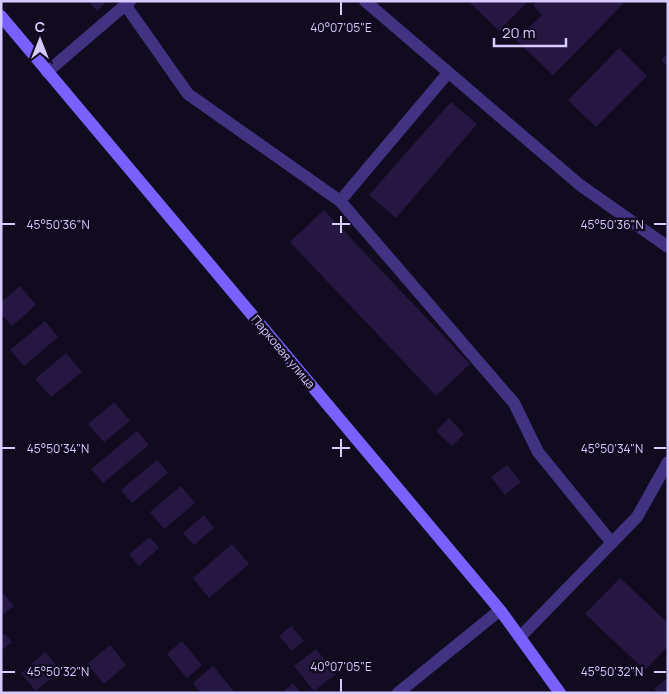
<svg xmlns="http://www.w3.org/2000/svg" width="669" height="694" font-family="Manrope,sans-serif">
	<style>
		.building { fill: #251642 }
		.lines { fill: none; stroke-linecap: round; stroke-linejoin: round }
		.service { stroke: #413382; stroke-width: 12 }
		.minor { stroke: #413382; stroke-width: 12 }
		.secondary { stroke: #7a61ff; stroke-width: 12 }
		.ticks { fill: none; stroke: #d7caff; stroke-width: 2 }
		.labels { text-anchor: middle; stroke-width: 5; stroke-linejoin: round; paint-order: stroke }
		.street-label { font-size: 12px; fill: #d7caff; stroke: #110b20 }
		.ticks-label { font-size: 12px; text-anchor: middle; fill: #d7caff; stroke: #110b20; stroke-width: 5; stroke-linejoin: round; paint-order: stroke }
	</style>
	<rect width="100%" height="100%" fill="#110b20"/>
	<g class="building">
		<path d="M 88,1 L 107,1 L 97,11 Z"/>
		<path d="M 468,1 L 528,1 L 499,31 Z"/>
		<path d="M 537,1 L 626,1 L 553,75 L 516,40 L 542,15 L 533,5 Z"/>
		<path d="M 619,48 L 647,76 L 596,127 L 568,100 Z"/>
		<path d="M 668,53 L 668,67 L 661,60 Z"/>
		<path d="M 451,102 L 477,124 L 396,218 L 369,195 Z"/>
		<path d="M 324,210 L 470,364 L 436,396 L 290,242 Z"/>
		<path d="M 20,286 L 36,305 L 12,326 L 1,314 L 1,302 Z"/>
		<path d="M 45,321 L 58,337 L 24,366 L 10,350 Z"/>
		<path d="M 66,353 L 82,372 L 51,397 L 35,379 Z"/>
		<path d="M 114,402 L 130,421 L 104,442 L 88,424 Z"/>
		<path d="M 449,418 L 464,434 L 452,446 L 436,431 Z"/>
		<path d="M 137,431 L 149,445 L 103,483 L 91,469 Z"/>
		<path d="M 157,460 L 168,473 L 132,503 L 121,490 Z"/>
		<path d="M 507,465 L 521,482 L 505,495 L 491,477 Z"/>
		<path d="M 181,486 L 195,503 L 164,529 L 150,512 Z"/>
		<path d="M 204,515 L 214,528 L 194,545 L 183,533 Z"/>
		<path d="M 150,537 L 159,548 L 139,566 L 129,554 Z"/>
		<path d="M 232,544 L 249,564 L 209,598 L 193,578 Z"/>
		<path d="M 620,578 L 668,623 L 668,646 L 645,670 L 585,614 Z"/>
		<path d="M 2,592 L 14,606 L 1,616 L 1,593 Z"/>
		<path d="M 291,626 L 304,641 L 292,651 L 279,636 Z"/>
		<path d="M 5,634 L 12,642 L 1,651 L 1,637 Z"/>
		<path d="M 182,641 L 202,665 L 187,678 L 167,654 Z"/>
		<path d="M 110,645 L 126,665 L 104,684 L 87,664 Z"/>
		<path d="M 316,649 L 336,674 L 314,691 L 294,666 Z"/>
		<path d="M 45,652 L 61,670 L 36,691 L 21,673 Z"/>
		<path d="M 213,666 L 235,693 L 201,693 L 193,683 Z"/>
		<path d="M 668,677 L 668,693 L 658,693 L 654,689 Z"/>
		<path d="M 293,683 L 301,693 L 285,693 L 284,691 Z"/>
	</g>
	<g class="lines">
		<g class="service">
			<path d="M 365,1 L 580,185 L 668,247"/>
			<path d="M 126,6 L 188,94 L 340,201 L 514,403 L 538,452 L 612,543"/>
			<path d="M 47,72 L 130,1"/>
			<path d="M 340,201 L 448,73"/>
			<path d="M 520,637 L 637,517 L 668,462"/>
		</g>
		<path class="minor" d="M 398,693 L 500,610"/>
		<path class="secondary" d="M 1,16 L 500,610 L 560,693"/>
	</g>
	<path class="ticks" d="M 341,2 L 341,15M 341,216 L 341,233M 2,224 L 15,224M 332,224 L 350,224M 654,224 L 666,224M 341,439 L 341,457M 2,448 L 15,448M 332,448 L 350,448M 654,448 L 666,448M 2,672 L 15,672M 654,672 L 666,672M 341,679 L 341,692"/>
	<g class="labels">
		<g class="street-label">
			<text transform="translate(283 352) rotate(50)" y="4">Парковая улица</text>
		</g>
	</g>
	<g class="ticks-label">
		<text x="341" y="32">40°07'05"E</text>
		<text x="58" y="229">45°50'36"N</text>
		<text x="612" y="229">45°50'36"N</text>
		<text x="58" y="453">45°50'34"N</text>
		<text x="612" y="453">45°50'34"N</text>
		<text x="341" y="671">40°07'05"E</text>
		<text x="58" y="676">45°50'32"N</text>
		<text x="612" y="676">45°50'32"N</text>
	</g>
	<rect width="669" height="694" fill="none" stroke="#d7caff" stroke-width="5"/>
	<g transform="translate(40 40)" stroke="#110b20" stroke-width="4" paint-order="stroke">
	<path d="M0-4L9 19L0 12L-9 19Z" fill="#d7caff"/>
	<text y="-8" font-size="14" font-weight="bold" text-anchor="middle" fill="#d7caff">С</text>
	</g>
	<path d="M494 38v8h72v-8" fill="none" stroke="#d7caff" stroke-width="2.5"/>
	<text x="502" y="38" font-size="15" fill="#d7caff" stroke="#110b20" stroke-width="4" paint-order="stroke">20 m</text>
</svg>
